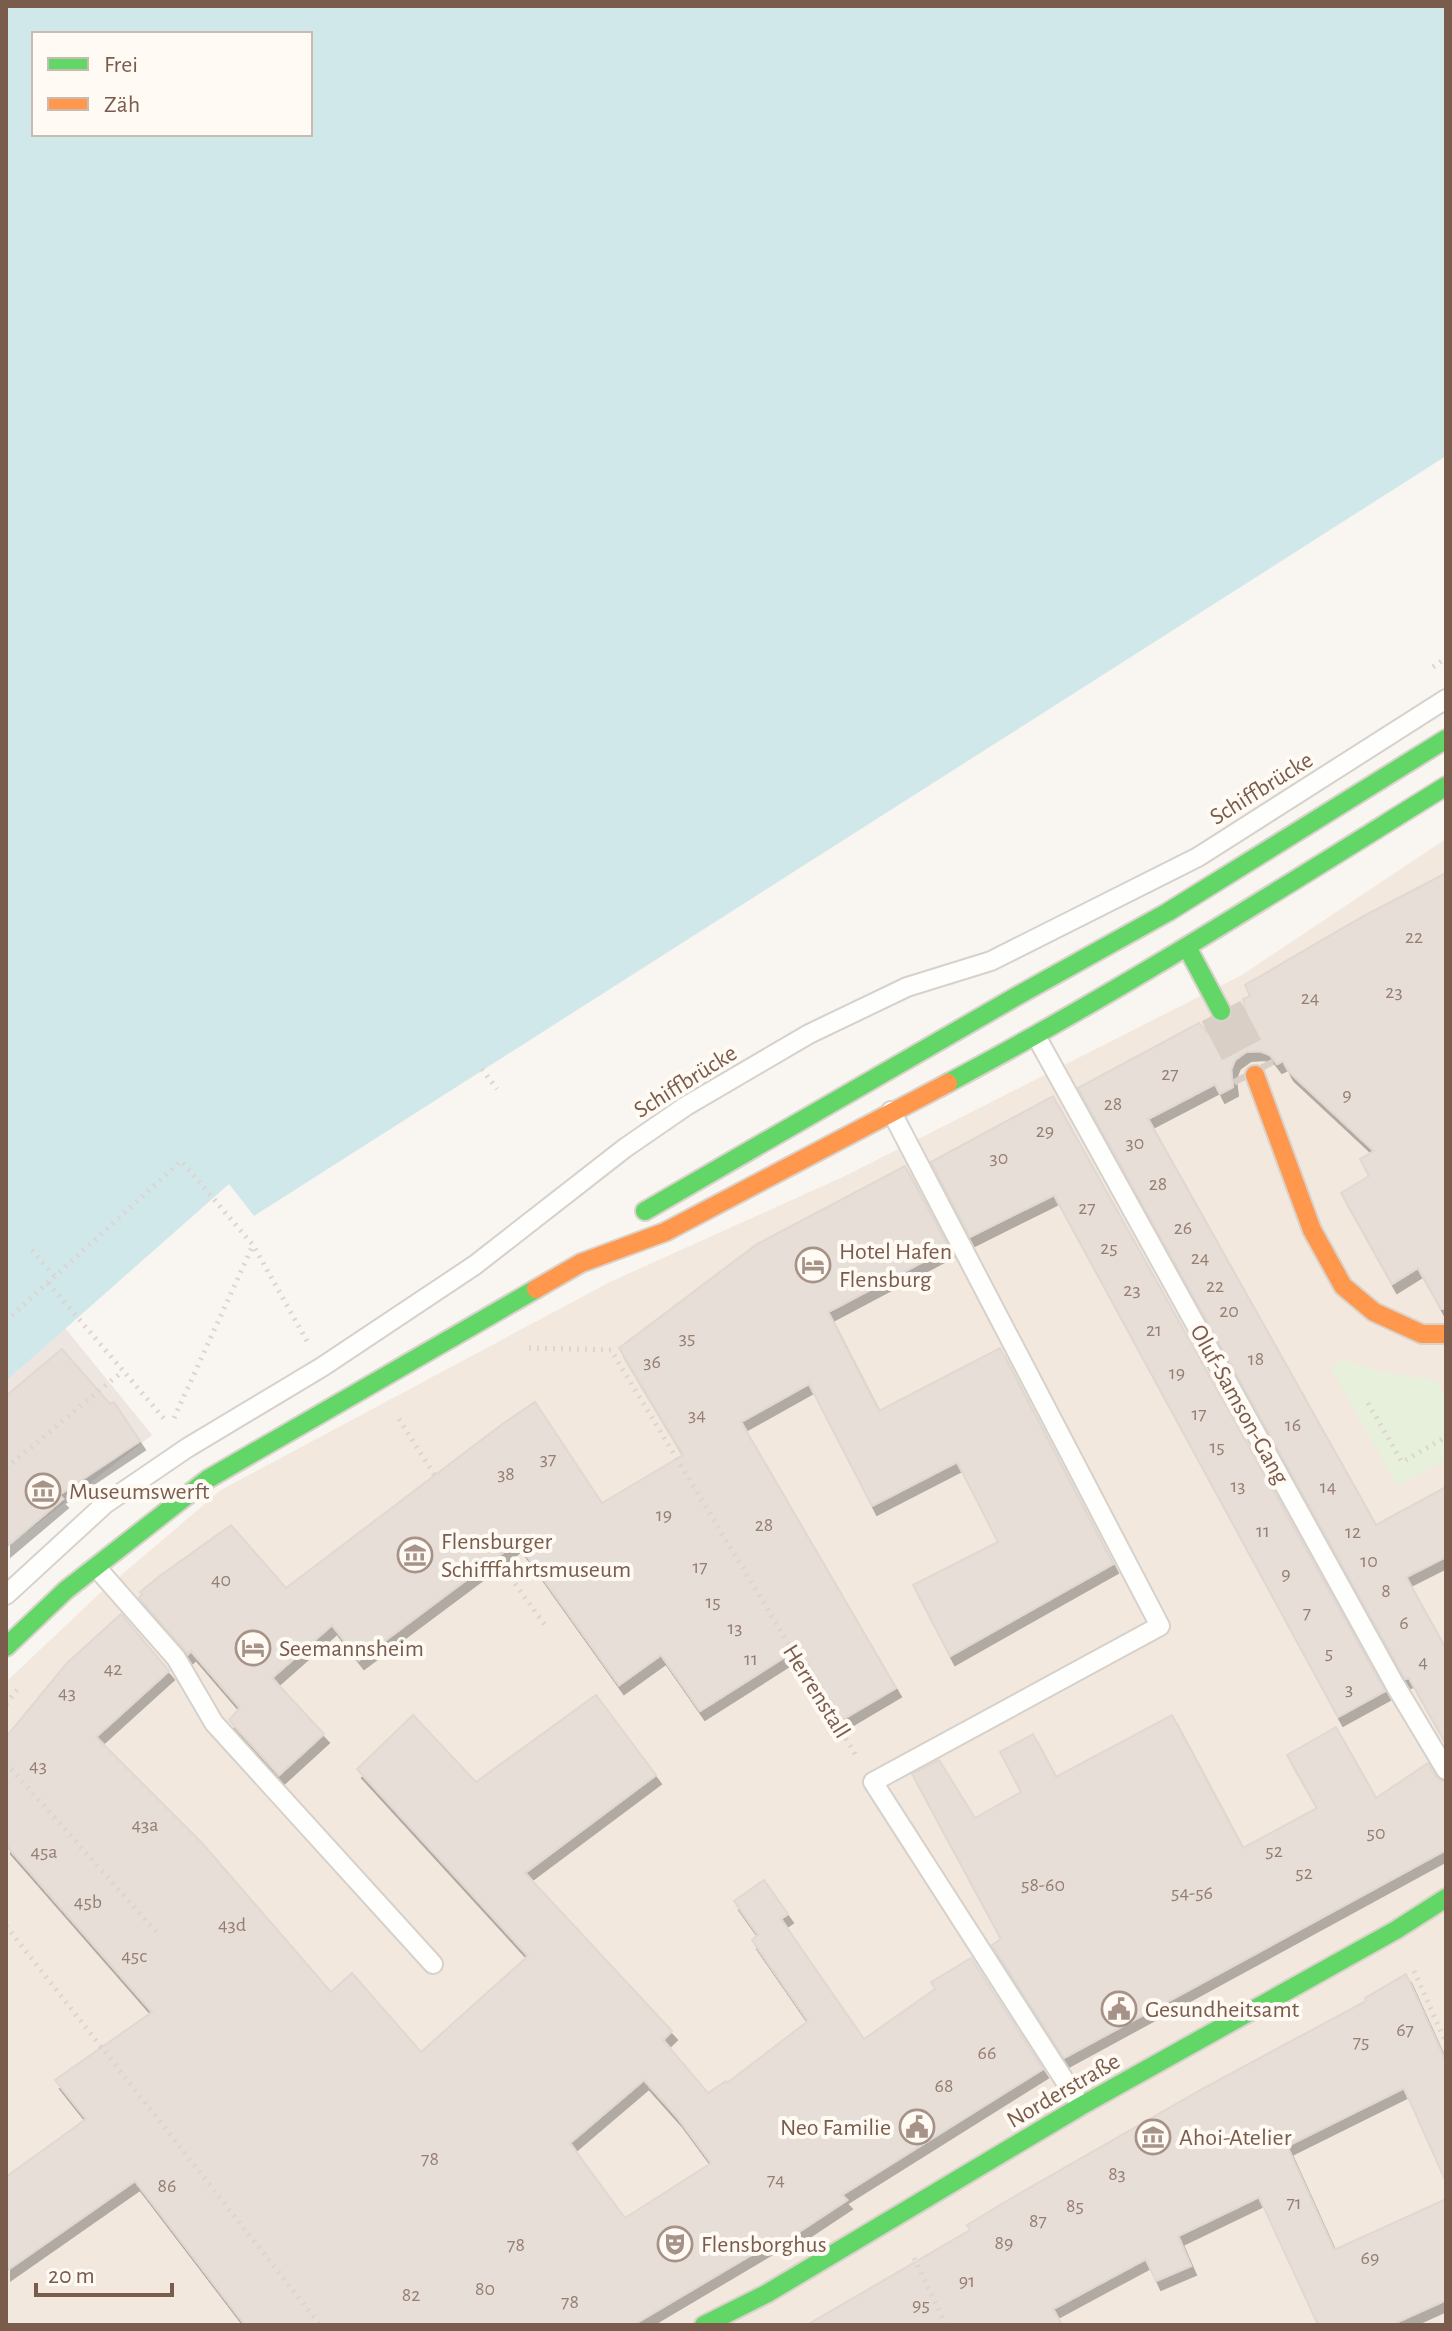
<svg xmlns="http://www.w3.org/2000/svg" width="1452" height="2331" font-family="'Alegreya Sans',sans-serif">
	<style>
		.residential { fill: #f2e8de }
		.industrial { fill: #ede5e0 }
		.green { fill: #e7f0db }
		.water { fill: #d0e8ea; fill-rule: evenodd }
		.building { fill: #e6ded7; stroke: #e2d8d2; stroke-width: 2; fill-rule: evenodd; filter: url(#shadow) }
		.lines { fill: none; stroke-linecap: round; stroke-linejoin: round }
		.secondary-tunnel { stroke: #d9cfc7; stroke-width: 44; stroke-dasharray: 44 22; stroke-linecap: butt }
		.lane-casing { stroke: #d7d1cb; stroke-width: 22 }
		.fast-casing { stroke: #d9d2cb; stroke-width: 22 }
		.slow-casing { stroke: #d9d2cb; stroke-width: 22 }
		.path { stroke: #dcd5d0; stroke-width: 5; stroke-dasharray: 2 6; stroke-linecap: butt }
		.lane { stroke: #fefefd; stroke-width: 18 }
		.fast { stroke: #63d668; stroke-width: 18 }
		.slow { stroke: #ff974d; stroke-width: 18 }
		.labels { text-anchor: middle; stroke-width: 8; stroke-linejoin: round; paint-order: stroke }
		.number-label { font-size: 20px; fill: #977e72 }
		.street-label { font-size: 24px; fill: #7a5c4d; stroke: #fffaf3 }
		.poi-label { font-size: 24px; fill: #7a5c4d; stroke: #fffaf3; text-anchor: start }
	</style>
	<defs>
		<filter id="shadow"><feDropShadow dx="5" dy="9" stdDeviation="0" flood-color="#0004"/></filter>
	</defs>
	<rect width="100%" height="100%" fill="#f9f5f0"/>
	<path class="residential" d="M 1446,839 L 1446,2325 L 6,2325 L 6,1682 L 98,1595 L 221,1490 L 610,1282 L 845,1176 L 1242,975 Z"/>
	<path class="industrial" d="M 65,1328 L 152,1435 L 6,1548 L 6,1381 Z"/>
	<path class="green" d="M 1343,1360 L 1381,1372 L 1436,1380 L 1446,1396 L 1446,1460 L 1397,1486 L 1330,1367 Z"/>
	<path class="water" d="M 6,6 L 1446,6 L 1446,456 L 254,1216 L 229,1184 L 6,1381 ZM 34,34 L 310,34 L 310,134 L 34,134 Z"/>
	<g class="building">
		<path d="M 1446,873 L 1446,1309 L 1441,1309 L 1418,1268 L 1392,1284 L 1341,1193 L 1369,1176 L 1360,1159 L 1374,1151 L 1289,1072 L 1283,1061 L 1277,1064 L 1270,1055 L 1260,1051 L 1246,1052 L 1235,1060 L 1231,1070 L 1233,1087 L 1220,1094 L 1215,1084 L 1148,1119 L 1376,1525 L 1446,1487 L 1446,1557 L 1406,1577 L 1446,1649 L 1446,1744 L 1409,1678 L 1405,1679 L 1078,1088 L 1199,1023 L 1207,1032 L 1219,1036 L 1233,1033 L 1242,1025 L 1246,1013 L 1243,999 L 1250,996 L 1245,985 L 1362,917 Z"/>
		<path d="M 1053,1096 L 1385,1691 L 1338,1717 L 1054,1195 L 970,1237 L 931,1162 Z"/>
		<path d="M 905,1166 L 949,1248 L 828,1312 L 879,1411 L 1000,1348 L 1113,1564 L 950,1656 L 913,1585 L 998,1542 L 957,1462 L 872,1506 L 809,1384 L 741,1422 L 896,1688 L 842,1720 L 799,1648 L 700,1711 L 661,1655 L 619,1685 L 517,1542 L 359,1660 L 332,1625 L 272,1678 L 324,1734 L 279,1775 L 229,1720 L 240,1708 L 191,1651 L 188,1654 L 139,1598 L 142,1594 L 140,1592 L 161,1575 L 231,1525 L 286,1588 L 501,1425 L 535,1402 L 602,1503 L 683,1455 L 619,1348 L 757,1244 Z"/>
		<path d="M 62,1349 L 110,1404 L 114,1402 L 140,1441 L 59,1495 L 63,1499 L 6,1547 L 6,1396 Z"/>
		<path d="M 121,1614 L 169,1671 L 96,1737 L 202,1843 L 331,1992 L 352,1973 L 421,2052 L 528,1956 L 357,1769 L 413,1715 L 476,1782 L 596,1695 L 656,1775 L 525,1873 L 672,2031 L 663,2040 L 708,2093 L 726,2081 L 727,2083 L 808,2021 L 752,1940 L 758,1935 L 734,1901 L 764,1880 L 788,1914 L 781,1919 L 864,2039 L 935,1989 L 931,1982 L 971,1958 L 1043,2069 L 842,2195 L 847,2200 L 776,2247 L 773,2242 L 633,2325 L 245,2325 L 135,2181 L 6,2271 L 6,2177 L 86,2119 L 55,2080 L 152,2012 L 6,1845 L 6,1737 L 67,1663 ZM 644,2080 L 677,2117 L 711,2163 L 625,2218 L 570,2143 Z"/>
		<path d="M 1172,1715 L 1243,1848 L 1317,1808 L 1287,1755 L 1336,1727 L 1376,1798 L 1428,1763 L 1436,1777 L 1446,1782 L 1446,1850 L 1064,2058 L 992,1945 L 1001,1939 L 912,1774 L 939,1760 L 975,1818 L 1021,1792 L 1000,1752 L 1033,1734 L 1056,1777 Z"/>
		<path d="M 1406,1974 L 1446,2062 L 1446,2182 L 1404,2088 L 1287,2146 L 1334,2250 L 1446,2199 L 1446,2300 L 1391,2325 L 1318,2325 L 1259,2197 L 1178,2236 L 1191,2266 L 1156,2281 L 1146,2259 L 1053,2309 L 1062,2325 L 807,2325 L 970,2230 L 967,2225 L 1010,2199 L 1202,2089 L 1366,2001 L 1365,1998 Z"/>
	</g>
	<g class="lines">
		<path class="secondary-tunnel" d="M 1221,1011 L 1255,1075"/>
		<g class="lane-casing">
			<g id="lane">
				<path d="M 1036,1036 L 1395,1685 L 1446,1770"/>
				<path d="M 891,1111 L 1160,1626 L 873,1782 L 1081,2106"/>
				<path d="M 96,1567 L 176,1658 L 214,1723 L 433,1964"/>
				<path d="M 6,1595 L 105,1504 L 187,1448 L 322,1367 L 475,1265 L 625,1148 L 686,1106 L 809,1034 L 907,987 L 991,961 L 1198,857 L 1446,699"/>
			</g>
		</g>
		<g class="fast-casing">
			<g id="fast">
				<path d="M 1187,947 L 1221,1011"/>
				<path d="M 948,1083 C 1119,992 1282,888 1446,786"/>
				<path d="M 645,1211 L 1017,996 L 1168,912 L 1446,739"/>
				<path d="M 6,1647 L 66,1590 L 208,1479 L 536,1289"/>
				<path d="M 704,2325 L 766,2294 L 1081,2106 L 1396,1930 L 1446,1898"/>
			</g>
		</g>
		<g class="slow-casing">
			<g id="slow">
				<path d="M 1255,1075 L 1312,1230 L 1343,1286 L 1374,1312 L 1422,1334 L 1446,1334"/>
				<path d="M 536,1289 L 581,1263 L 665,1232 L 948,1083"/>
			</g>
		</g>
		<g class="path">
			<path d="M 1433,667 L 1446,658"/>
			<path d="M 482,1069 L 497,1089"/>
			<path d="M 32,1250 L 55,1277"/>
			<path d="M 48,1283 L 167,1422"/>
			<path d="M 6,1321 L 181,1161 L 253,1245 L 307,1341"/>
			<path d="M 529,1348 L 611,1350 L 857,1757"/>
			<path d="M 1368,1403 L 1402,1462 L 1446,1437"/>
			<path d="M 174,1418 L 253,1245"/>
			<path d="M 399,1419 L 435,1476"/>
			<path d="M 6,1468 L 123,1371"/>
			<path d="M 496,1558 L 548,1629"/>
			<path d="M 6,1704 L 17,1690"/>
			<path d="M 6,1763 L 160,1936"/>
			<path d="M 6,1926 L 320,2325"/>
			<path d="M 1414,1971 L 1446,2043"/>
			<path d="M 914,2258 L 946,2325"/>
			<path d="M 967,2324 L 967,2325"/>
		</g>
		<use href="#lane" class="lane"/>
		<use href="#fast" class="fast"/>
		<use href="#slow" class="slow"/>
	</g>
	<defs>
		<g id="hotel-ring" transform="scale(1.8)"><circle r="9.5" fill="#fffaf3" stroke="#a69286" stroke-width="1.5"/><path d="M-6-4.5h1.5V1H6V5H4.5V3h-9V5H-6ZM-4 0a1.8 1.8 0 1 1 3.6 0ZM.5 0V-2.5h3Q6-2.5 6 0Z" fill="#a69286"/></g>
		<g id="museum-ring" transform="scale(1.8)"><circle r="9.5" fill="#fffaf3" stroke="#a69286" stroke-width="1.5"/><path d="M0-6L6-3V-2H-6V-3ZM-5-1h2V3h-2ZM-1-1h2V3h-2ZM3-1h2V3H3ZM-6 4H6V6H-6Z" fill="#a69286"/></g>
		<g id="civic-ring" transform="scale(1.8)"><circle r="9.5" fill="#fffaf3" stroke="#a69286" stroke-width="1.5"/><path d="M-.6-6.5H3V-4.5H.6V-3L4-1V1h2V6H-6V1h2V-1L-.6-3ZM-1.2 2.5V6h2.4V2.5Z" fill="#a69286"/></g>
		<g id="theatre-ring" transform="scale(1.8)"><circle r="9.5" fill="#fffaf3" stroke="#a69286" stroke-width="1.5"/><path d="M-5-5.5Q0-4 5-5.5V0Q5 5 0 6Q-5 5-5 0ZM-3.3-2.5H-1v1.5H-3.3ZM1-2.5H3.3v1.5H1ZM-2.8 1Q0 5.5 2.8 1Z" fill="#a69286"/></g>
	</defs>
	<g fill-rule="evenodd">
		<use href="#hotel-ring" x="813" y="1265"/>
		<use href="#museum-ring" x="43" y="1491"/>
		<use href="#museum-ring" x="415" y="1555"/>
		<use href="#hotel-ring" x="253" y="1648"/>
		<use href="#civic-ring" x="1119" y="2009"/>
		<use href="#civic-ring" x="917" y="2127"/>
		<use href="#museum-ring" x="1153" y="2137"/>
		<use href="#theatre-ring" x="675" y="2244"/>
	</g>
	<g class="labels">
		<g class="number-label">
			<text x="1414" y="943">22</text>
			<text x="1394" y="998">23</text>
			<text x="1310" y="1004">24</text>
			<text x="1170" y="1080">27</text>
			<text x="1347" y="1101">9</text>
			<text x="1113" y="1110">28</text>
			<text x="1045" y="1137">29</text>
			<text x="1135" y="1149">30</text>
			<text x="999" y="1164">30</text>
			<text x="1158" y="1190">28</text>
			<text x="1087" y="1214">27</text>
			<text x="1183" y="1234">26</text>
			<text x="1109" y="1254">25</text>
			<text x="1200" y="1264">24</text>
			<text x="1215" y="1292">22</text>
			<text x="1132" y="1296">23</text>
			<text x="1229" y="1317">20</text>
			<text x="1154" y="1336">21</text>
			<text x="687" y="1344">35</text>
			<text x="1256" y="1365">18</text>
			<text x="652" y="1368">36</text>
			<text x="1177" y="1379">19</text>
			<text x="1199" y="1420">17</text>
			<text x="697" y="1421">34</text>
			<text x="1293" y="1431">16</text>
			<text x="1217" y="1453">15</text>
			<text x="548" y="1465">37</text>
			<text x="506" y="1480">38</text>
			<text x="1238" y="1492">13</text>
			<text x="1328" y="1493">14</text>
			<text x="664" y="1521">19</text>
			<text x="764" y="1531">28</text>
			<text x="1263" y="1537">11</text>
			<text x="1353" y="1538">12</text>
			<text x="1369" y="1567">10</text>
			<text x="700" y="1573">17</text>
			<text x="1286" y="1580">9</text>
			<text x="221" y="1586">40</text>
			<text x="1386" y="1597">8</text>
			<text x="713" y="1608">15</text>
			<text x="1307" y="1619">7</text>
			<text x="1404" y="1629">6</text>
			<text x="735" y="1634">13</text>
			<text x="1329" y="1659">5</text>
			<text x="751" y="1665">11</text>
			<text x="1423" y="1668">4</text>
			<text x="113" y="1675">42</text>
			<text x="1349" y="1695">3</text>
			<text x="67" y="1699">43</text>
			<text x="38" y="1772">43</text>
			<text x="145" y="1831">43a</text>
			<text x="1376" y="1839">50</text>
			<text x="1274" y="1857">52</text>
			<text x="44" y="1858">45a</text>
			<text x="1304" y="1879">52</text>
			<text x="1043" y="1891">58-60</text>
			<text x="1192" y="1899">54-56</text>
			<text x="88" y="1908">45b</text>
			<text x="232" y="1931">43d</text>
			<text x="134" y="1962">45c</text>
			<text x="1405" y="2036">67</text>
			<text x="1361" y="2048">75</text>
			<text x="987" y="2059">66</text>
			<text x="944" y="2092">68</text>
			<text x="430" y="2165">78</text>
			<text x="1117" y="2180">83</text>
			<text x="776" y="2186">74</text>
			<text x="167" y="2192">86</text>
			<text x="1294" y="2209">71</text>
			<text x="1075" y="2212">85</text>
			<text x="1038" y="2227">87</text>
			<text x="1004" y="2249">89</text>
			<text x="516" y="2251">78</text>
			<text x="1370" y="2264">69</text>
			<text x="967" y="2287">91</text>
			<text x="485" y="2295">80</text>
			<text x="411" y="2301">82</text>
			<text x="570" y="2308">78</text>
			<text x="921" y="2311">95</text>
		</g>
		<g class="street-label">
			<text transform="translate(1261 788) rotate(-32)" y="8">Schiffbrücke</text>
			<text transform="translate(685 1081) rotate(-32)" y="8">Schiffbrücke</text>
			<text transform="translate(1240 1404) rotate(61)" y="8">Oluf-Samson-Gang</text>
			<text transform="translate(817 1691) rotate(58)" y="8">Herrenstall</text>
			<text transform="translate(1063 2090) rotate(-30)" y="8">Norderstraße</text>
		</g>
		<g class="poi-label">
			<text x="839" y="1259">Hotel Hafen<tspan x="839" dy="28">Flensburg</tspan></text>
			<text x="69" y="1499">Museumswerft</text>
			<text x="441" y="1549">Flensburger<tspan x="441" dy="28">Schifffahrtsmuseum</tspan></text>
			<text x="279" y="1656">Seemannsheim</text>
			<text x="1145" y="2017">Gesundheitsamt</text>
			<text x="891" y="2135" text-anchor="end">Neo Familie</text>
			<text x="1179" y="2145">Ahoi-Atelier</text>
			<text x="701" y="2252">Flensborghus</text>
		</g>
	</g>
	<rect width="1452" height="2331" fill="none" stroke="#7a5c4d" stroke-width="16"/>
	<rect x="32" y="32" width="280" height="104" fill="#fffaf3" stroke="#cabbb1" stroke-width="2"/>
	<rect x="48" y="58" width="40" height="12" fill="#63d668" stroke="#cabbb1" stroke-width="2"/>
	<text x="104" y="72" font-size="24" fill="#7a5c4d">Frei</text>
	<rect x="48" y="98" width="40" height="12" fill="#ff974d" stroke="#cabbb1" stroke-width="2"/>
	<text x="104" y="112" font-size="24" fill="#7a5c4d">Zäh</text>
	<path d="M36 2283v12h136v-12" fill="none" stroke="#7a5c4d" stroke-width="4"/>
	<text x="48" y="2283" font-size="24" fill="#7a5c4d" stroke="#fffaf3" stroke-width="6" paint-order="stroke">20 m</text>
</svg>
